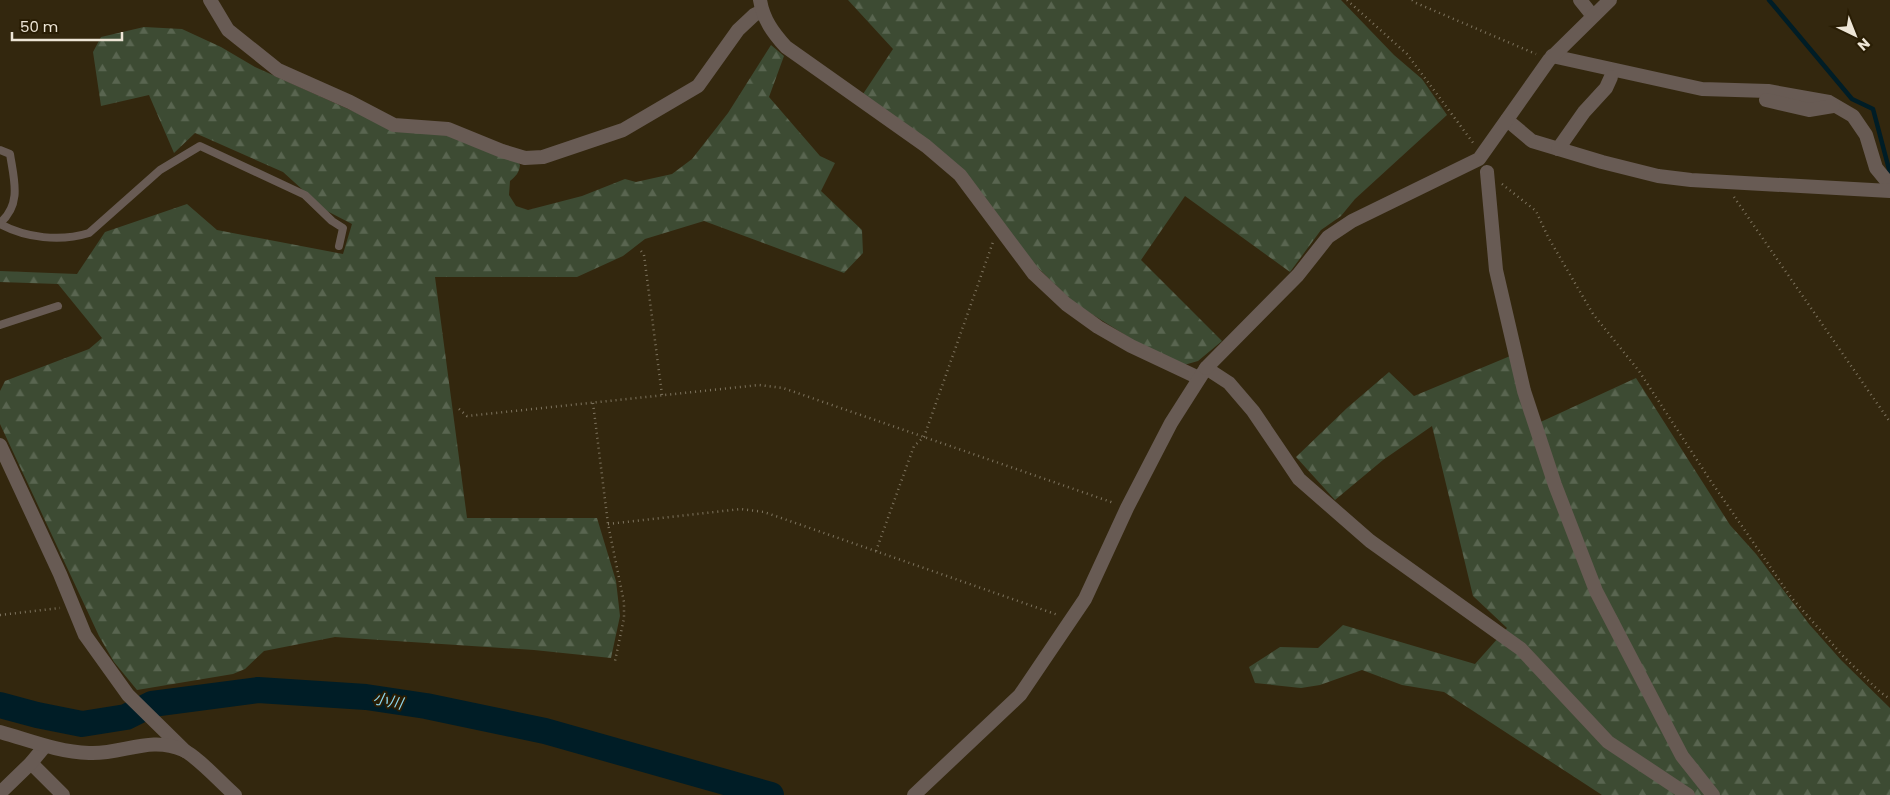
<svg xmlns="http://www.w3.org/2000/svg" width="1890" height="795" font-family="Poppins,'Noto Sans JP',sans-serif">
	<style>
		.forest { fill: url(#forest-firs) }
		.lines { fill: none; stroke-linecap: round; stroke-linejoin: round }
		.stream { stroke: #001d26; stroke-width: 4.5 }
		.river { stroke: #001d26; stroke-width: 26 }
		.path { stroke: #7e745f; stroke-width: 2.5; stroke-dasharray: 1 4; stroke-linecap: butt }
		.service { stroke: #685b54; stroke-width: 8 }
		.minor { stroke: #685b54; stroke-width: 14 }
		.tertiary { stroke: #685b54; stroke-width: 14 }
		.labels { text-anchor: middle; stroke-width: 4; stroke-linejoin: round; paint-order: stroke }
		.water-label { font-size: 15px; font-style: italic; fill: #8dd7ef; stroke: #291d04 }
	</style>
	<defs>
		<pattern id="forest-firs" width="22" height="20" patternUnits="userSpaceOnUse" patternTransform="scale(1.25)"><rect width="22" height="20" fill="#3d4b33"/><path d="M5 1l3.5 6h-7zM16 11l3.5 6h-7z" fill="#596550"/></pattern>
	</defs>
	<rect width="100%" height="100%" fill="#33270e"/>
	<g class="forest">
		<path d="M 848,0 L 1341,0 L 1394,55 L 1422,79 L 1447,115 L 1355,199 L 1341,216 L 1321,230 L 1290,272 L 1185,196 L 1141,260 L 1222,341 L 1198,361 L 1184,365 L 1154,353 L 1074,303 L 1036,266 L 988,204 L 861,97 L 893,49 Z"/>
		<path d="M 144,27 L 182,29 L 221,47 L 255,67 L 397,131 L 451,134 L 518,162 L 520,165 C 519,173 516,176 510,181 L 509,195 L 516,206 L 528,210 L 582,196 L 625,179 L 636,182 L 672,174 L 692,159 L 728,113 L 771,45 L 784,56 L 769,97 L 820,156 L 835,163 L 821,191 L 862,230 L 863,253 L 844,273 L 704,221 L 645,239 L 623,256 L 577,277 L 435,277 L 467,518 L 597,518 L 616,581 L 620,616 L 611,658 L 534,650 L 335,637 L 264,651 L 245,669 L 233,674 L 137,690 L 114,662 L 99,636 L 0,424 L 0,391 L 5,381 L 89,349 L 102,338 L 58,284 L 0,282 L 0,271 L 77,274 L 105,232 L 187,204 L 217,230 L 343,254 L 352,224 L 325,210 L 283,172 L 195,133 L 174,153 L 149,95 L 101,106 L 93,52 L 101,37 Z"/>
		<path d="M 1515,354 L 1534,425 L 1636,378 L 1730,525 L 1756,554 L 1809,624 L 1841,660 L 1890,708 L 1890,795 L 1602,795 L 1444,692 L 1402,685 L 1362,670 L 1320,685 L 1301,688 L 1255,683 L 1249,667 L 1280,647 L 1318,648 L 1343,625 L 1475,664 L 1507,628 L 1473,596 L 1432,426 L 1383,460 L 1335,500 L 1296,457 L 1347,408 L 1389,372 L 1414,396 Z"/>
	</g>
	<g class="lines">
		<path class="stream" d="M 1769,0 L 1852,99 L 1873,109 L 1890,173"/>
		<path class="river" d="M 0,705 L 37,715 L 82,724 L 126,717 L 152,704 L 258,690 L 366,697 L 426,706 L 545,731 L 771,795"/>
		<g class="path">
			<path d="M 1347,0 L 1407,54 L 1474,144"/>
			<path d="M 1412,0 L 1416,3 L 1536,54"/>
			<path d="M 1502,184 L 1536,211 L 1548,237 L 1593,314 L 1639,371 L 1710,480 L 1791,597 L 1842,655 L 1880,692 L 1890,699"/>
			<path d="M 1734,197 L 1890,422"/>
			<path d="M 641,251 L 644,255 L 662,395"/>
			<path d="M 593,403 L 608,524 L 624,602 L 624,618 L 615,661"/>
			<path d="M 459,409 L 467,416 L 759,385 L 783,388 L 1114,503"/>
			<path d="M 608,524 L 741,509 L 764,512 L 1058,615"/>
			<path d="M 876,551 L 914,446 L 924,437 L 993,242"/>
			<path d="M 0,615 L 60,608"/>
		</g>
		<g class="service">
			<path d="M 0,150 L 10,154 C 14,180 22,204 0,223"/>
			<path d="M 0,224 C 26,238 60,242 89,233 L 160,170 L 200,146 L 305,195 L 332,221 L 343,228 L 339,246"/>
			<path d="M 0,325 L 58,306"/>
		</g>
		<g class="minor">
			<path d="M 210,0 L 228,30 L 278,70 L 350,102 L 394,125 L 448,129 L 502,151 L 525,158 L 543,157 L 623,130 L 698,86 L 738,30 L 754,15 L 762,11"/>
			<path d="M 760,0 C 763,19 773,33 786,47 L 926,146 L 960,175 L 1034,274 L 1066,304 L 1098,327 L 1131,346 L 1199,378"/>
			<path d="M 1580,0 L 1592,15"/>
			<path d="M 1552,56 L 1702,89 L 1768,91 L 1829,102 L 1853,116 L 1866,135 L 1876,168 L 1890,185"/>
			<path d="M 1766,100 L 1809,110 L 1833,106"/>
			<path d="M 1507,120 L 1532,141 L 1602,162 L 1658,176 L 1691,180 L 1890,191"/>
			<path d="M 1558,149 L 1584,112 L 1606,88 L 1611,77"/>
			<path d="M 1487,172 L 1496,270 L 1524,391 L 1555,485 L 1596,591 L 1682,756 L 1713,795"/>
			<path d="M 0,445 L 60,574 L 85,635 L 128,695 L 185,751"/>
			<path d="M 31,763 L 63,795"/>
			<path d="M 0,793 L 31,763 L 45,746"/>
			<path d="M 914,795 L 1020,695 L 1085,599 L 1127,508 L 1171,423 L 1206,368 L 1229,383 L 1253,411 L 1299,479 L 1370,541 L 1521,649 L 1608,742 L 1688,795"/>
		</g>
		<g class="tertiary">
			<path d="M 1206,368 L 1298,275 L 1328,237 L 1352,221 L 1479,159 L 1549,60 L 1610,0"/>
			<path d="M 0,732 C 29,740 58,752 89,753 C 122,755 150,735 183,750 C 197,756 222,784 235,795"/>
		</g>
	</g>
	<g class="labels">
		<g class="water-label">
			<text transform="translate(388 701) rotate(11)" y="5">小川</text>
		</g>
	</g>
	<g transform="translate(1855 35) rotate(137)" stroke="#291d04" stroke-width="4" paint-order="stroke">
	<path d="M0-4L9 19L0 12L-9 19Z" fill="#ede5d6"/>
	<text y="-8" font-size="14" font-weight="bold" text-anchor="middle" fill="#ede5d6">N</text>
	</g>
	<path d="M12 32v8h110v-8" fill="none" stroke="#ede5d6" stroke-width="2.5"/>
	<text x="20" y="32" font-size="15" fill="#ede5d6" stroke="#291d04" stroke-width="4" paint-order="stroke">50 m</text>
</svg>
